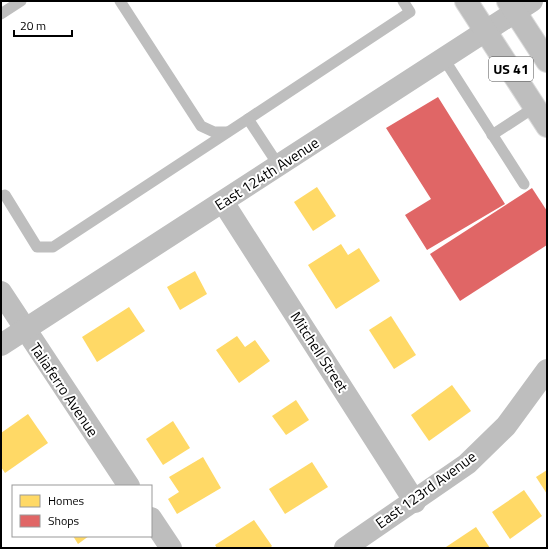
<svg xmlns="http://www.w3.org/2000/svg" width="548" height="549" font-family="'Titillium Web',sans-serif">
	<style>
		.homes { fill: #ffd966 }
		.shops { fill: #e06666 }
		.lines { fill: none; stroke-linecap: round; stroke-linejoin: round }
		.primary-casing { stroke: #dbdbdb; stroke-width: 24 }
		.lane { stroke: #bebebe; stroke-width: 11 }
		.street { stroke: #bebebe; stroke-width: 22 }
		.primary { stroke: #bebebe; stroke-width: 22 }
		.labels { text-anchor: middle; stroke-width: 4; stroke-linejoin: round; paint-order: stroke }
		.shield { fill: #fff; stroke: #4c4c4c; stroke-width: 1 }
		.shield-label { font-size: 14px; font-weight: bold; fill: #000 }
		.street-label { font-size: 15px; fill: #000; stroke: #fff }
	</style>
	<rect width="100%" height="100%" fill="#fff"/>
	<g class="homes">
		<path d="M 317,187 L 336,216 L 313,231 L 294,202 Z"/>
		<path d="M 341,244 L 348,255 L 359,248 L 380,281 L 336,309 L 308,265 Z"/>
		<path d="M 195,271 L 207,294 L 180,310 L 167,287 Z"/>
		<path d="M 129,307 L 145,331 L 97,362 L 82,337 Z"/>
		<path d="M 391,316 L 416,355 L 394,369 L 369,330 Z"/>
		<path d="M 237,336 L 245,347 L 255,340 L 270,361 L 239,383 L 216,350 Z"/>
		<path d="M 452,385 L 471,411 L 429,441 L 411,415 Z"/>
		<path d="M 296,400 L 309,420 L 286,435 L 272,416 Z"/>
		<path d="M 28,414 L 48,443 L 5,473 L 1,467 L 1,433 Z"/>
		<path d="M 173,421 L 190,448 L 163,465 L 146,439 Z"/>
		<path d="M 203,457 L 221,488 L 177,514 L 168,499 L 179,492 L 169,477 Z"/>
		<path d="M 312,462 L 328,487 L 285,514 L 269,489 Z"/>
		<path d="M 547,470 L 547,494 L 536,477 Z"/>
		<path d="M 524,490 L 542,516 L 510,539 L 492,512 Z"/>
		<path d="M 254,520 L 272,546 L 270,548 L 217,548 L 215,545 Z"/>
		<path d="M 476,527 L 490,548 L 447,548 L 446,547 Z"/>
		<path d="M 73,536 L 89,536 L 78,544 Z"/>
	</g>
	<g class="shops">
		<path d="M 438,97 L 505,204 L 427,250 L 405,215 L 431,199 L 386,128 Z"/>
		<path d="M 532,188 L 547,211 L 547,245 L 460,301 L 430,254 Z"/>
	</g>
	<g class="lines">
		<g class="primary-casing">
			<g id="primary">
				<path d="M 466,1 L 547,126"/>
				<path d="M 508,1 L 547,61"/>
			</g>
		</g>
		<g class="lane">
			<path d="M 120,1 L 201,126 L 214,132 L 227,132"/>
			<path d="M 1,14 L 21,1"/>
			<path d="M 444,59 L 524,184"/>
			<path d="M 492,135 L 535,107"/>
			<path d="M 279,166 L 248,119 L 410,12 L 403,1"/>
			<path d="M 5,195 L 37,247 L 53,247 L 248,119"/>
		</g>
		<g class="street">
			<path d="M 223,202 L 415,502"/>
			<path d="M 1,292 L 129,486"/>
			<path d="M 1,345 L 532,1"/>
			<path d="M 151,518 L 171,548"/>
			<path d="M 345,548 L 467,464 L 506,426 L 547,370"/>
		</g>
		<use href="#primary" class="primary"/>
	</g>
	<g class="labels">
		<rect class="shield" x="489" y="57" width="44" height="24" rx="3"/>
		<g class="shield-label">
			<text x="511" y="74">US 41</text>
		</g>
		<g class="street-label">
			<text transform="translate(267 174) rotate(-33)" y="5">East 124th Avenue</text>
			<text transform="translate(319 352) rotate(57)" y="5">Mitchell Street</text>
			<text transform="translate(64 390) rotate(56)" y="5">Taliaferro Avenue</text>
			<text transform="translate(426 490) rotate(-36)" y="5">East 123rd Avenue</text>
		</g>
	</g>
	<rect width="548" height="549" fill="none" stroke="#000000" stroke-width="4"/>
	<rect x="12" y="485" width="140" height="52" fill="#ffffff" stroke="#999999"/>
	<rect x="20" y="495" width="20" height="12" fill="#ffd966" stroke="#999999"/>
	<text x="48" y="505" font-size="12" fill="#000000">Homes</text>
	<rect x="20" y="515" width="20" height="12" fill="#e06666" stroke="#999999"/>
	<text x="48" y="525" font-size="12" fill="#000000">Shops</text>
	<path d="M14 30v6h58v-6" fill="none" stroke="#000000" stroke-width="2"/>
	<text x="20" y="30" font-size="12" fill="#000000" stroke="#ffffff" stroke-width="3" paint-order="stroke">20 m</text>
</svg>
